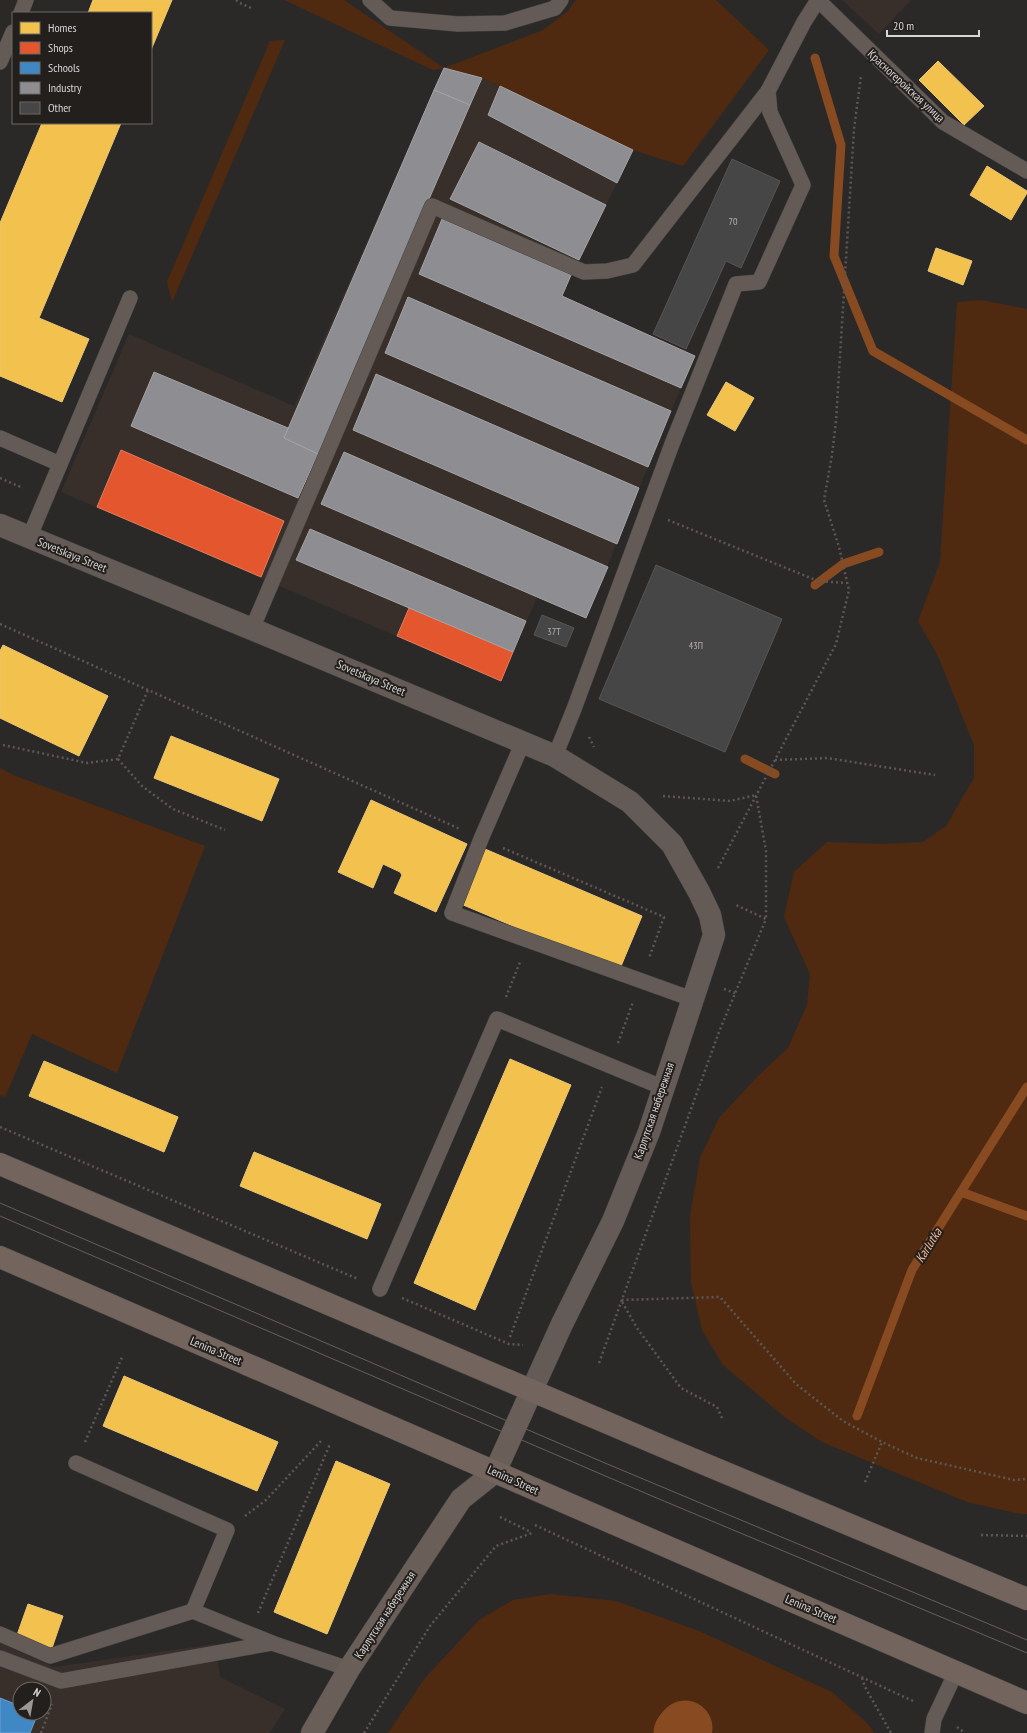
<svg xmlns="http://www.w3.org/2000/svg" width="1027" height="1733" font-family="'PT Sans Narrow',sans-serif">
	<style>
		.built { fill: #382f2a; fill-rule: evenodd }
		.green { fill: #4f2a11 }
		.homes { fill: #f2c14e; stroke: #eac776 }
		.shops { fill: #e4572e; stroke: #e07d60 }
		.schools { fill: #3f88c5; stroke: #6d9fca }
		.industry { fill: #8d8d92; stroke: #a4a3a6 }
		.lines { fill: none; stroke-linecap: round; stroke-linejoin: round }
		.stream { stroke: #884a20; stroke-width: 9 }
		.river { stroke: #884a20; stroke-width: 55 }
		.building { fill: #464646; stroke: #565556 }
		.lane-casing { stroke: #464544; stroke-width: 16 }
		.street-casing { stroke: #464544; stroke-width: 23 }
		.secondary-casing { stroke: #464544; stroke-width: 23 }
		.primary-casing { stroke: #464544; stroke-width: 23 }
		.path { stroke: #5d5753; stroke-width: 2.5; stroke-dasharray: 2 3; stroke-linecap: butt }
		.lane { stroke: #645b57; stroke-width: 15 }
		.street { stroke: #645b57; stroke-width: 22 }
		.secondary { stroke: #6a5f58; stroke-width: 22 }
		.primary { stroke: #73655e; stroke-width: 22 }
		.tram { stroke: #645f5c; stroke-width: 1 }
		.labels { text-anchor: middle; stroke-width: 4; stroke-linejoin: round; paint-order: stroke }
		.number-label { font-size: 10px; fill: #b4b1b0 }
		.street-label { font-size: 12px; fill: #d8d5d4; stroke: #231f1d }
		.water-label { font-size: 13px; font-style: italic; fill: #f3b895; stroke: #231f1d }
	</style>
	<rect width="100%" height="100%" fill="#2b2928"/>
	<g class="built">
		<path d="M 842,0 L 911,0 L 879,34 Z"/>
		<path d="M 444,68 L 482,78 L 633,150 L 562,296 L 695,356 L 671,411 L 586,618 L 537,597 L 501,681 L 61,492 L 129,334 L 294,406 Z"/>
		<path d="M 0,1643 L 54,1667 L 215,1644 L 220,1677 L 285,1709 L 270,1733 L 0,1733 ZM 20,1689 L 44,1689 L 44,1713 L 20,1713 Z"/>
	</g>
	<g class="green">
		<path d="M 284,0 L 344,0 L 444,68 L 543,30 L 568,11 L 576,0 L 716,0 L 769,50 L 683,166 L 633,150 L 482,78 L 444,68 L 433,70 Z"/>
		<path d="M 285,40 L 172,302 L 167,282 L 270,41 Z"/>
		<path d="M 981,300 L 1027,309 L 1027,1514 L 1020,1514 L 967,1502 L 822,1442 L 787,1419 L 723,1365 L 702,1330 L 691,1282 L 690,1216 L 700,1158 L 719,1118 L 758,1076 L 788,1048 L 807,1005 L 810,974 L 784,917 L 794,872 L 827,842 L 882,844 L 923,842 L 946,826 L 974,778 L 974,745 L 938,656 L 918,621 L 940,562 L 957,302 Z"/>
		<path d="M 0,768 L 13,775 L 205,846 L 117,1073 L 32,1034 L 5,1097 L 0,1095 Z"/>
		<path d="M 550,1594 L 616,1601 L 699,1631 L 832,1692 L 867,1723 L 874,1733 L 388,1733 L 425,1678 L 479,1620 L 513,1600 Z"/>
	</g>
	<g class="homes">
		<path d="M 93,0 L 172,0 L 151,50 L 151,13 L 88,13 Z"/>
		<path d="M 938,61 L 984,106 L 964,125 L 919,80 Z"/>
		<path d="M 42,123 L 121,123 L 39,318 L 89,339 L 62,402 L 0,376 L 0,223 Z"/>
		<path d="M 987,166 L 1027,191 L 1027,193 L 1011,220 L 970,195 Z"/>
		<path d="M 936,248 L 972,261 L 963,285 L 928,271 Z"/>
		<path d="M 726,382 L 754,398 L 735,431 L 707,415 Z"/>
		<path d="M 3,645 L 108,696 L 79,756 L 0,718 L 0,651 Z"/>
		<path d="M 171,736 L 279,779 L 262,821 L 154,778 Z"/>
		<path d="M 371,800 L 467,844 L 436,912 L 394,893 L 402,875 L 400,872 L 383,864 L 373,888 L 338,872 Z"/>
		<path d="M 485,849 L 642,916 L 619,971 L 461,904 Z"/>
		<path d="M 510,1059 L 571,1085 L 475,1310 L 414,1283 Z"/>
		<path d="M 44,1061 L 178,1117 L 164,1152 L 29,1096 Z"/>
		<path d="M 254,1152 L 381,1204 L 367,1239 L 240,1186 Z"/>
		<path d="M 124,1376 L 278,1442 L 257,1491 L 103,1426 Z"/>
		<path d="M 336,1461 L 390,1484 L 327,1634 L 274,1612 Z"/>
		<path d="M 28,1604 L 63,1616 L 52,1648 L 17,1635 Z"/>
	</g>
	<g class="shops">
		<path d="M 121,450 L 284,521 L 261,577 L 97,507 Z"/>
		<path d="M 409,608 L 513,652 L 501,681 L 397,636 Z"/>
	</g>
	<path class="schools" d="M 0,1698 L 20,1706 L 20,1713 L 38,1713 L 30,1733 L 0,1733 Z"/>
	<g class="industry">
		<path d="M 444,68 L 482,78 L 470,105 L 434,90 Z"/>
		<path d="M 500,86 L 633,150 L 617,183 L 488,115 Z"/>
		<path d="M 434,90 L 470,105 L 318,454 L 284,438 Z"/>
		<path d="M 479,142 L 606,205 L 579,260 L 450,199 Z"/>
		<path d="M 442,219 L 571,275 L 562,296 L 695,356 L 681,388 L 419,274 Z"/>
		<path d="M 408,297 L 671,411 L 648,467 L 385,353 Z"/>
		<path d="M 154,372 L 288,428 L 284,438 L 318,454 L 298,498 L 131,426 Z"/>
		<path d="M 376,374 L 639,488 L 617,544 L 353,430 Z"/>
		<path d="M 344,452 L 608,567 L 586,618 L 321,504 Z"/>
		<path d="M 310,529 L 526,621 L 513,652 L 296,560 Z"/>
	</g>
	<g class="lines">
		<g class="stream">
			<path d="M 815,58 L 841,145 L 834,256 L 873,351 L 1027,440"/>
			<path d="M 815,585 L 843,564 L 879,552"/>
			<path d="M 745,759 L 775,774"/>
			<path d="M 961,1192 L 1027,1216"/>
			<path d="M 857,1416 L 912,1270 L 1027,1087"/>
		</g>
		<path class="river" d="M 681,1733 L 685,1728"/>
	</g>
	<g class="building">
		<path d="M 732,159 L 780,181 L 741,268 L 726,261 L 686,349 L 653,334 Z"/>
		<path d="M 656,565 L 782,619 L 725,752 L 599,699 Z"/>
		<path d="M 542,615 L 574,628 L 566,647 L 534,635 Z"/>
	</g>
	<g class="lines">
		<g class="lane-casing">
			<g id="lane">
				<path d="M 370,0 L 390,18 L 458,24 L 505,23 L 555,8 L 561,0"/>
				<path d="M 818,0 L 943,122 L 1027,171"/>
				<path d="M 21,13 L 26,0"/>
				<path d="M 0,62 L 13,32"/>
				<path d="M 0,438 L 60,464"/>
				<path d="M 29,538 L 130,298"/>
				<path d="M 252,629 L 432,206 L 584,272 L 607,271 L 633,265 L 768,91"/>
				<path d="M 523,742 L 481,839 L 452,913 L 692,999"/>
				<path d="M 555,756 L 574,709 L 672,444 L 736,284 L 759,282 L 803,185 L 770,112 L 768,91 L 804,22 L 818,0"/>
				<path d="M 380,1289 L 497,1019 L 664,1088"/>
				<path d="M 76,1463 L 227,1530 L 193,1611 L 272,1643 L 349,1669"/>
				<path d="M 0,1634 L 50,1656 L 193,1611"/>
				<path d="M 0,1658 L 61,1681 L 272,1643"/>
				<path d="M 932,1733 L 934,1719 L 956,1672"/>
			</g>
		</g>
		<g class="street-casing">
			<path id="street" d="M 0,525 L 252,629 L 555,756 L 630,802 L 672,844 L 699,892 L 710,915 L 714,935 L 649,1132 L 613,1221 L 562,1324 L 532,1390"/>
		</g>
		<g class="secondary-casing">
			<path id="secondary" d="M 312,1733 L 349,1669 L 461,1499 L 495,1472 L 532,1390"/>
		</g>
		<g class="primary-casing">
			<g id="primary">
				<path d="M 0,1164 L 671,1450 L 1027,1599"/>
				<path d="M 0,1257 L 1027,1703"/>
			</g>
		</g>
		<g class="path">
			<path d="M 236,0 L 240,3 L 251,8"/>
			<path d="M 0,478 L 23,488"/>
			<path d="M 668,520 L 818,581 L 847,583"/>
			<path d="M 0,624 L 460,829"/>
			<path d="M 589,737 L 594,747"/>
			<path d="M 3,745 L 87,763 L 118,759 L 148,690"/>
			<path d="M 118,759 L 142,786 L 173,809 L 225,830"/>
			<path d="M 775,760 L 827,758 L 935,775"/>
			<path d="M 663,796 L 730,801 L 756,795 L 766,851 L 766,919"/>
			<path d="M 503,848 L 664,917 L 649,958"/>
			<path d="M 718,868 L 836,644 L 849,590 L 839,547 L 824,500 L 832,455 L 836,421 L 854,129 L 861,76"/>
			<path d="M 724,989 L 735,993"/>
			<path d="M 506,997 L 520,962"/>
			<path d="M 618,1043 L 633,1002"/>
			<path d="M 0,1127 L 358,1279"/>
			<path d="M 402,1298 L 509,1344 L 523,1345"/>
			<path d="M 510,1337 L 602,1087"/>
			<path d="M 599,1363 L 719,1032 L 766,919 L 736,905"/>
			<path d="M 722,1418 L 717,1407 L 681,1388 L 637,1328 L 621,1300 L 720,1297 L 796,1384 L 843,1421 L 882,1442 L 917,1458 L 1014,1480 L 1027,1479"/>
			<path d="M 85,1442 L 123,1355"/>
			<path d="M 865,1482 L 882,1442"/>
			<path d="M 245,1516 L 266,1500 L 321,1441"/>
			<path d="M 500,1517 L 531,1532"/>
			<path d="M 535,1525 L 915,1702"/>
			<path d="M 981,1535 L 1027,1536"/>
			<path d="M 258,1613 L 330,1444"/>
			<path d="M 862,1678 L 865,1687 L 891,1733"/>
			<path d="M 957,1727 L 965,1733"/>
			<path d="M 41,1733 L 52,1704"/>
			<path d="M 364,1733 L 430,1626 L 496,1546 L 532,1533"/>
		</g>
		<use href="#lane" class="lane"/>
		<use href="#street" class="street"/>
		<use href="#secondary" class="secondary"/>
		<use href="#primary" class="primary"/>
		<g class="tram">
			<path d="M 0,1203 L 605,1463 L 1027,1640"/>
			<path d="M 0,1216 L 652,1496 L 1027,1653"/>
		</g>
	</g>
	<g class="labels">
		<g class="number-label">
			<text x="733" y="225">70</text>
			<text x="554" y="635">37Т</text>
			<text x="696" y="649">43П</text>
		</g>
		<g class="street-label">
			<text transform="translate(906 86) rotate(43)" y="4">Красногеройская улица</text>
			<text transform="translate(72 555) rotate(22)" y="4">Sovetskaya Street</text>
			<text transform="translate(371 678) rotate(23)" y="4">Sovetskaya Street</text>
			<text transform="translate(654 1111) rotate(-71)" y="4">Карлутская набережная</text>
			<text transform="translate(216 1351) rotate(23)" y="4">Lenina Street</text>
			<text transform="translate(513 1480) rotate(24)" y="4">Lenina Street</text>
			<text transform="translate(811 1609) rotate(23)" y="4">Lenina Street</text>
			<text transform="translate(385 1615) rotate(-57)" y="4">Карлутская набережная</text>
		</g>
		<g class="water-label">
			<text transform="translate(928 1245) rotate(-58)" y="5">Karlutka</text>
		</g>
	</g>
	<rect x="12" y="12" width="140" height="112" fill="#231f1d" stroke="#6b6866"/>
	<rect x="20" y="22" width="20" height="12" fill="#f2c14e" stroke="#6b6866"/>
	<text x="48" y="32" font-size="12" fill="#d8d5d4">Homes</text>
	<rect x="20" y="42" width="20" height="12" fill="#e4572e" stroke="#6b6866"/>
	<text x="48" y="52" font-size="12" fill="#d8d5d4">Shops</text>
	<rect x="20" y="62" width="20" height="12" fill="#3f88c5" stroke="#6b6866"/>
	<text x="48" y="72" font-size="12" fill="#d8d5d4">Schools</text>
	<rect x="20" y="82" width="20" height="12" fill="#8d8d92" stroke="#6b6866"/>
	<text x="48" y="92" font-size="12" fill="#d8d5d4">Industry</text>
	<rect x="20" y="102" width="20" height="12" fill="#464646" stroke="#6b6866"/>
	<text x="48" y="112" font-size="12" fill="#d8d5d4">Other</text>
	<g transform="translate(32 1701) rotate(31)"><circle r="19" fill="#231f1d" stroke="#6b6866"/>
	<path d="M0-3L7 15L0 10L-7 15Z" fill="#9b9998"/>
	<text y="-6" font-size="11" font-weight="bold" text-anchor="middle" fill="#d8d5d4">N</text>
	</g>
	<path d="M887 30v6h92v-6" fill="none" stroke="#d8d5d4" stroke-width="2"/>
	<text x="893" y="30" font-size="12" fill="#d8d5d4" stroke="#231f1d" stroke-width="3" paint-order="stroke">20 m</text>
</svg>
